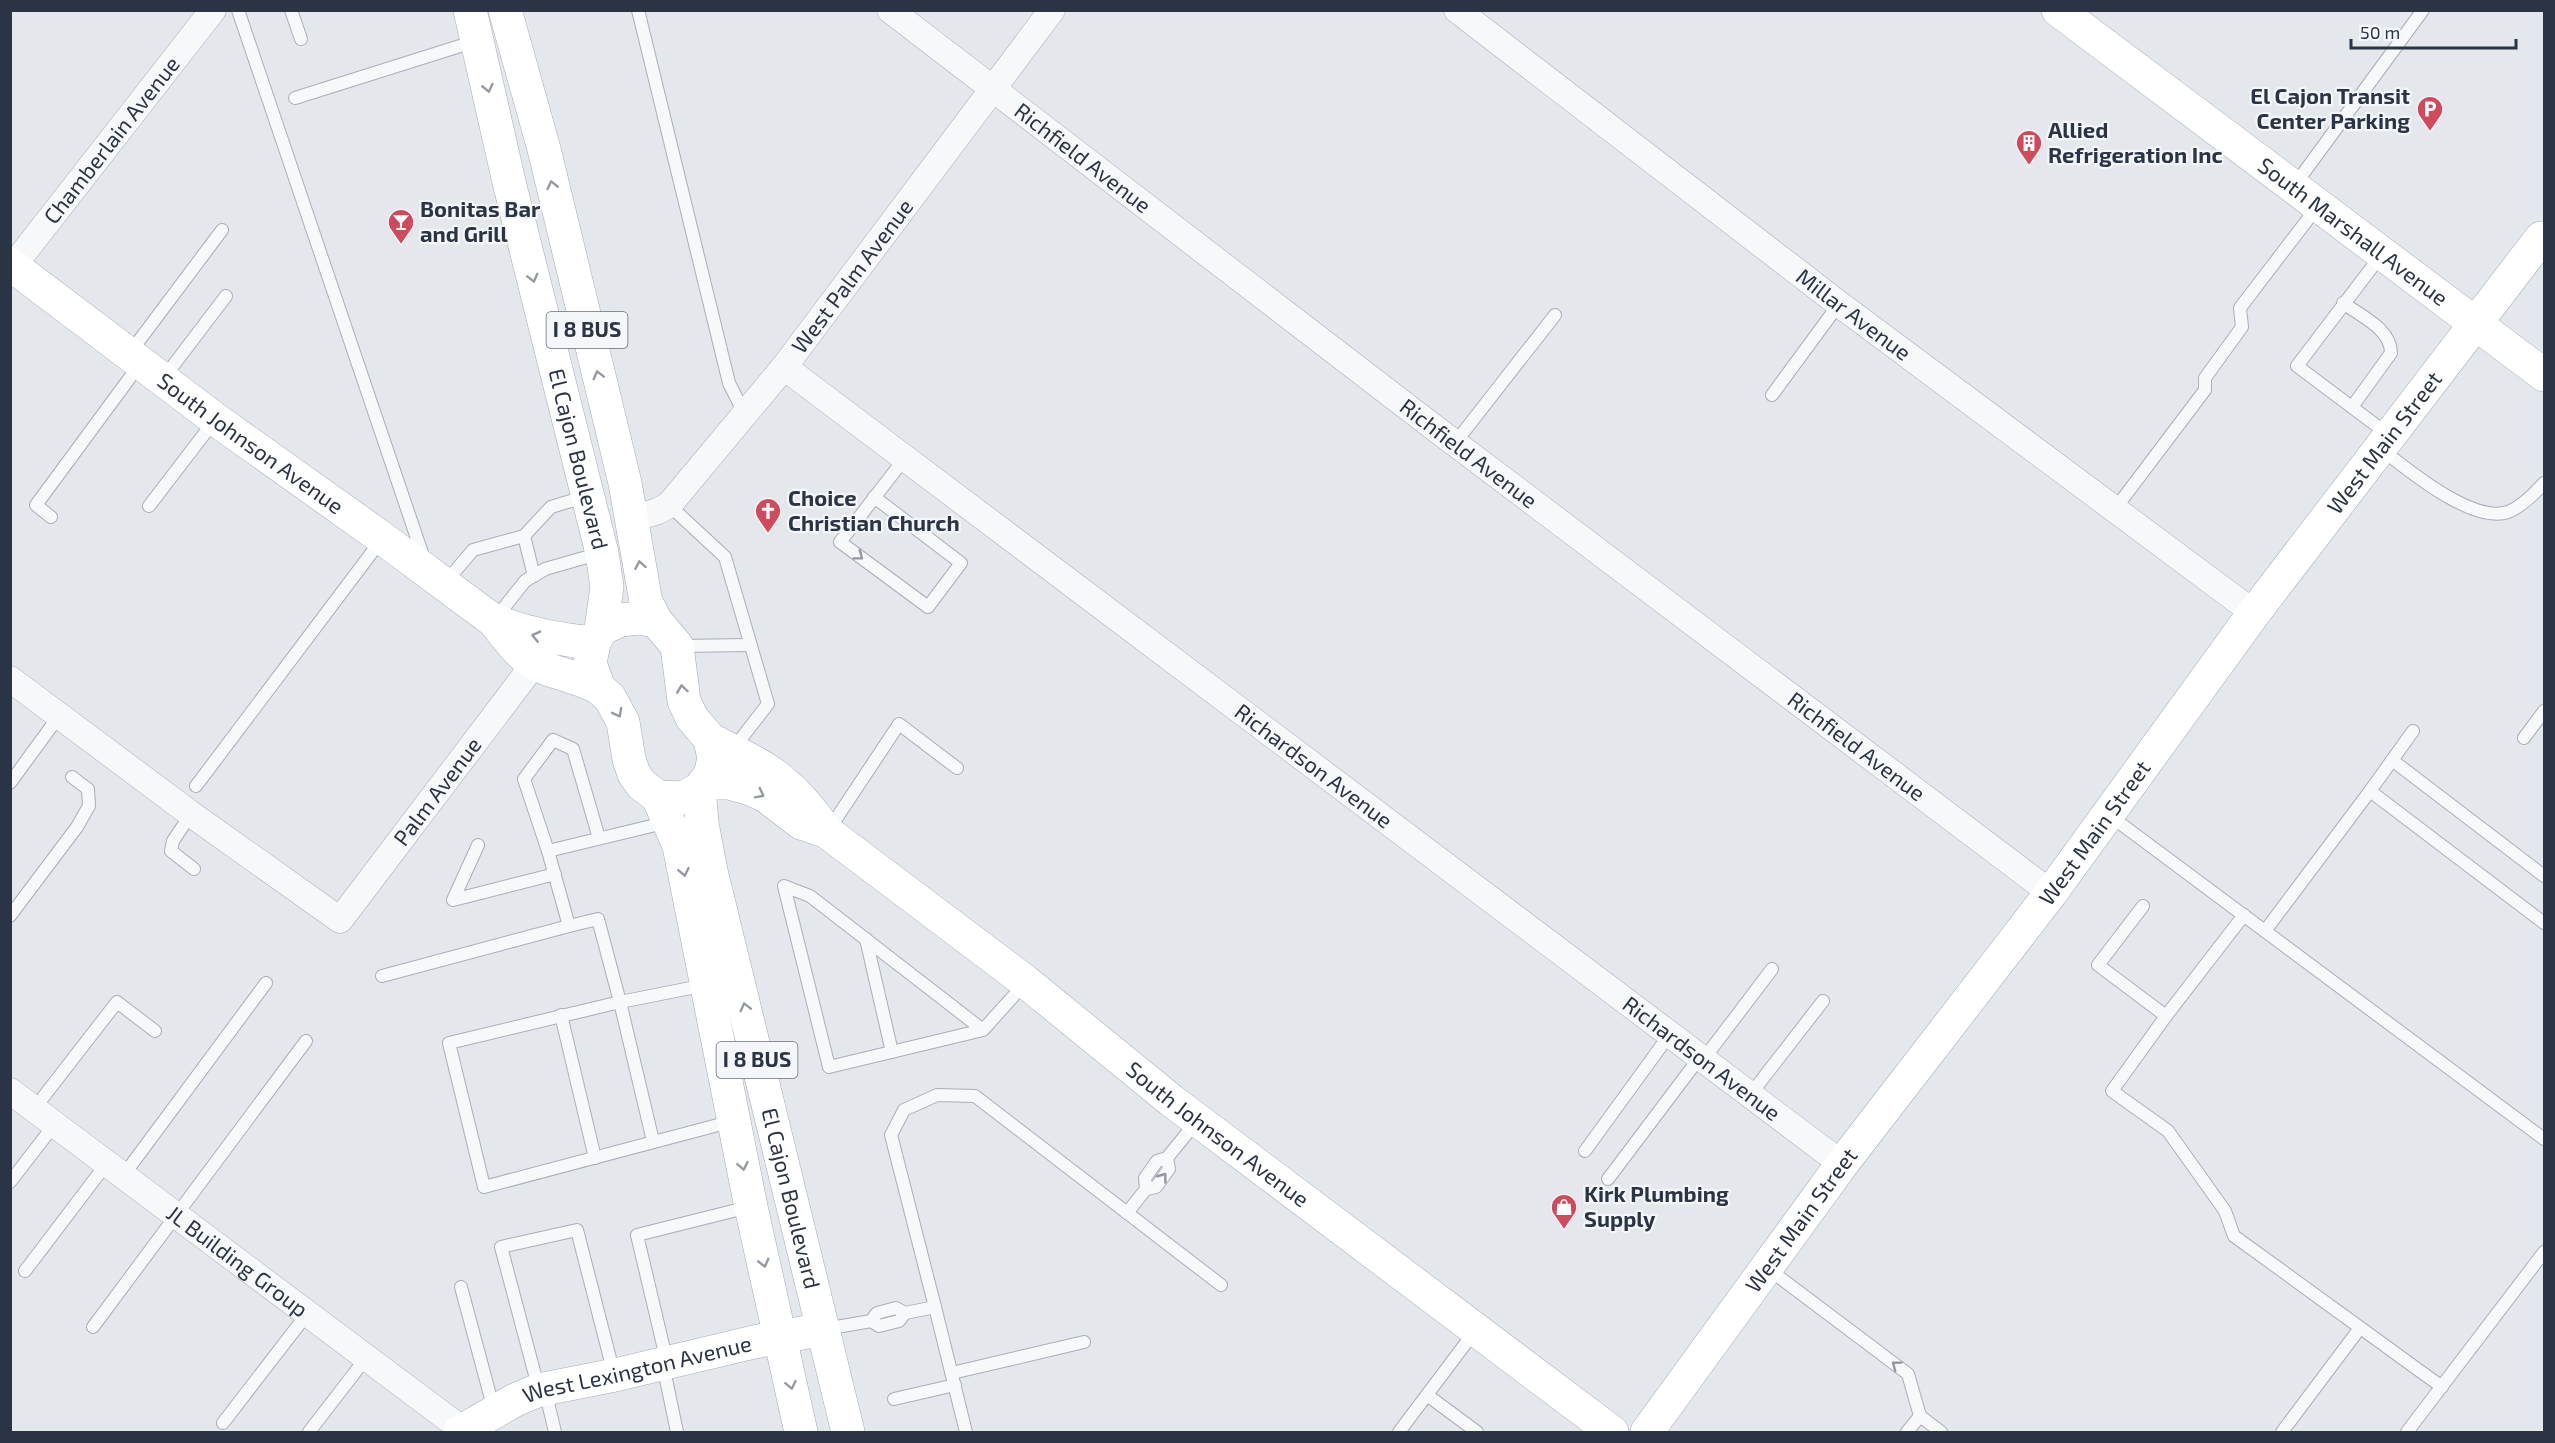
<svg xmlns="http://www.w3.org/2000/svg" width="2555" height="1443" font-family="'Exo 2',sans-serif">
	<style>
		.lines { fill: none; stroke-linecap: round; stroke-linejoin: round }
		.lane-casing { stroke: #a9aeb7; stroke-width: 14 }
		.street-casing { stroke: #a9aeb7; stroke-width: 27 }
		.secondary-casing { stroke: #a9aeb7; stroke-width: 34 }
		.primary-casing { stroke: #a3abb8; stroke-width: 34 }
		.lane { stroke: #f7f8fa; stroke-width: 12 }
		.street { stroke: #f7f8fa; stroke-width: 26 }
		.secondary { stroke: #fff; stroke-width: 33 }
		.primary { stroke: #fff; stroke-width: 33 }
		.oneway { stroke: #959aa2 }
		.oneway2 { stroke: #9196a0 }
		.labels { text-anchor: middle; stroke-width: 4.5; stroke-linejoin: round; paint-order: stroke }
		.shield { fill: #f4f6f9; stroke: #676e7b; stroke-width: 1.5 }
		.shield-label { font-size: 21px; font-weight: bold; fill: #2b3445 }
		.poi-label { font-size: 22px; font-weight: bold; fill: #2b3445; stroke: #f4f6f9; text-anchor: start }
		.street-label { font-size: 22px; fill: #2b3445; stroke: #f4f6f9 }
	</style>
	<rect width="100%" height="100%" fill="#e4e7ec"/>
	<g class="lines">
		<g class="lane-casing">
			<g id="lane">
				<path d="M 238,10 L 424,559"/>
				<path d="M 291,10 L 301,39"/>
				<path d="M 638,10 L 729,383 L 745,415"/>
				<path d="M 295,98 L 476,41"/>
				<path d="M 2294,186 L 2423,10"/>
				<path d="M 2382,254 L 2297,366 L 2389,435"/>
				<path d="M 2343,303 C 2361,316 2391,329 2391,353 L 2352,407"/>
				<path d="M 129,354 L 222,230"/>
				<path d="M 163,379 L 226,296"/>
				<path d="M 1772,395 L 1839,304"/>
				<path d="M 1455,443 L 1555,315"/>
				<path d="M 2381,449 C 2407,469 2472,524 2508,512 C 2521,507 2535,493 2544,483"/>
				<path d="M 874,497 L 961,563 L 928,607 L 840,542 L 905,458"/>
				<path d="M 669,505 L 725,557 L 768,704 L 733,749"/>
				<path d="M 149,506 L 215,420"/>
				<path d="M 2115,509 L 2205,390 L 2205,378 L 2242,327 L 2240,308 L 2318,206"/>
				<path d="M 51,517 L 36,505 L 140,364"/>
				<path d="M 524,536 L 534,576"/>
				<path d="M 444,584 L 473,550 L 524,536 L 551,507 L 587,496"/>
				<path d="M 495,619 L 525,581 L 545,569 L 601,553"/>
				<path d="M 679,646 L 750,645"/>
				<path d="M 2413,731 L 2370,791 L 2544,923"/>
				<path d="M 2524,738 L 2544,711"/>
				<path d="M 2392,760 L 2544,876"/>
				<path d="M 10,783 L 59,716"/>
				<path d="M 196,786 L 382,539"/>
				<path d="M 191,814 L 173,841 L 171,851 L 194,869"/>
				<path d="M 2109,815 L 2544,1139"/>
				<path d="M 828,831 L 899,724 L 957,768"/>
				<path d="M 599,838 L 573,749 L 553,740 L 524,779 L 548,851 L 668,822"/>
				<path d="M 478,845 L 453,900 L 555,874"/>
				<path d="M 548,851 L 569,926 L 598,919 L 620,1002 L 706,985"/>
				<path d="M 2143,906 L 2098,965 L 2166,1016 L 2244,915"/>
				<path d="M 10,916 L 77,827 L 89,806 L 88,789 L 72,777"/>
				<path d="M 2265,931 L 2370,791"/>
				<path d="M 866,939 L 892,1052"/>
				<path d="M 382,976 L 569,926"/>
				<path d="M 561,1015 L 595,1158"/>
				<path d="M 2166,1016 L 2112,1091 L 2168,1131 L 2225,1211 L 2234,1236 L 2442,1387"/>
				<path d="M 983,1030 L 810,896 L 784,886 L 829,1067 L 983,1030 L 1026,982"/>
				<path d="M 1703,1060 L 1772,969"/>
				<path d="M 1750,1095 L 1823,1001"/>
				<path d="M 34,1109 L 117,1002 L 155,1031"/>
				<path d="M 653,1141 L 620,1002 L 449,1043 L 484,1187 L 733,1121"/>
				<path d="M 1585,1151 L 1670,1034"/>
				<path d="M 123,1176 L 266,983"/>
				<path d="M 1608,1179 L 1700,1057"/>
				<path d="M 10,1182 L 55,1124"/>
				<path d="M 1146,1189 L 1156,1187 L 1169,1169 L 1167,1158"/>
				<path d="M 1127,1213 L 1146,1189 L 1145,1178 L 1157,1161 L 1167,1158 L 1197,1121"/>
				<path d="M 1767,1268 L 1908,1374 L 1920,1416"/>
				<path d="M 25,1271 L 107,1163"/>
				<path d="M 461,1287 L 494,1410"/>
				<path d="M 935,1307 L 966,1432"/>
				<path d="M 871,1321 L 879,1326 L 899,1321 L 905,1313"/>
				<path d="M 93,1327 L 306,1041"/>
				<path d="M 825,1329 L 871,1321 L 877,1313 L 896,1308 L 905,1313 L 935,1307 L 891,1135 L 904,1110 L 937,1095 L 975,1096 L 1221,1285"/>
				<path d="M 667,1362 L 637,1235 L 749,1207"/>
				<path d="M 663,1365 L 677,1432"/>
				<path d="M 952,1373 L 1084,1342"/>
				<path d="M 539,1390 L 501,1247 L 577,1230 L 614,1374"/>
				<path d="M 545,1390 L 555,1432"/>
				<path d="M 1427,1395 L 1477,1432"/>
				<path d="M 894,1399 L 955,1385"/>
				<path d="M 223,1423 L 307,1314"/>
				<path d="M 309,1432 L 366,1358"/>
				<path d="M 1399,1432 L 1475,1331"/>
				<path d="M 1907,1432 L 1920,1416 L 1941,1432"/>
				<path d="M 2282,1432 L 2360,1328"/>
				<path d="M 2407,1432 L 2544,1252"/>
			</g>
		</g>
		<g class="street-casing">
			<g id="street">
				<path id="s1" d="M 890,10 L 1436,429 L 2051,893"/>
				<path id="s2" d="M 1457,10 L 1839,304 L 2254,613"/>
				<path id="s3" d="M 10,270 L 213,10"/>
				<path id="s4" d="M 784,367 L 1842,1164"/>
				<path id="s5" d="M 632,519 L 658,511 L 669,505 L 784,367 L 1052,10"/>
				<path id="s6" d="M 10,679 L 191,814 L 340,920 L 534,664"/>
				<path id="s7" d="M 10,1091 L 463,1430"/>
			</g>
		</g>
		<g class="secondary-casing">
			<g id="secondary">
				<path id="s8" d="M 2058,10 L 2544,375"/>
				<path id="s9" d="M 10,264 L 215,419 L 382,538 L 494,621"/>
				<path d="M 594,643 C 558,640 528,634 494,621 C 506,636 519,656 537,665 C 557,674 579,677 599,688"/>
				<path d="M 704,783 L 729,783 L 748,788 L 766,796 L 801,823 L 827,832 C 809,807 790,784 764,768 C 747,757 727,749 710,739"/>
				<path id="s10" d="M 827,832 L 1026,982 L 1172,1101 L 1612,1432"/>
				<path id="s11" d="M 460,1432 L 515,1400 L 539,1390 L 615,1375 L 754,1342 L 823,1329"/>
			</g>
		</g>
		<g class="primary-casing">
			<g id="primary">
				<path id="s12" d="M 470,10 L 509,182 L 602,553 L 607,587 L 601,629"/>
				<path d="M 505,10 L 544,149 L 625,483 L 646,602 L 656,621 L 677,646 L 684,701 L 692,718 L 710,739 L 714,759 L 710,775 L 704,783 L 699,789 L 683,798 L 658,797 L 642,785 L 634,774 L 629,759 L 623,722 L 610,698 L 599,688 L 590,663 L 594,643 L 601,629 L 621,620 L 638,618 L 656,621"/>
				<path id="s13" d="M 699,789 L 702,823 L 711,871 L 848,1432"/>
				<path d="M 658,797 L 679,846 L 751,1207 L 801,1432"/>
				<path id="s14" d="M 1647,1432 L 1842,1164 L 2051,893 L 2254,613 L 2541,238"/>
			</g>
		</g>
		<use href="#lane" class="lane"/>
		<use href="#street" class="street"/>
		<use href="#secondary" class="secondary"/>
		<use href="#primary" class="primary"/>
	</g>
	<defs><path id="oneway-chevron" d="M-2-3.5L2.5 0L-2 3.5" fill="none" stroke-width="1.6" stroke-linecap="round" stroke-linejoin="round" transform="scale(1.5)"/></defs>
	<g class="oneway">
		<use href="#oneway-chevron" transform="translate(488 88) rotate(77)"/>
		<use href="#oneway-chevron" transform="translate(552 185) rotate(-103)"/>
		<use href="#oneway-chevron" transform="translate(533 278) rotate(76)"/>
		<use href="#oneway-chevron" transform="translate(598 375) rotate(-104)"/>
		<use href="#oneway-chevron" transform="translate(640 565) rotate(-100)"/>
		<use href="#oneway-chevron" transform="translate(536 636) rotate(-167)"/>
		<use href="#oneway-chevron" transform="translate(682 689) rotate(-98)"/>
		<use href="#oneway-chevron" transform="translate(618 713) rotate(62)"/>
		<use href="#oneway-chevron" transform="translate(760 794) rotate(27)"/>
		<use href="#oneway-chevron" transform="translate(684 872) rotate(79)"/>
		<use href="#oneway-chevron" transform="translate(745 1007) rotate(-104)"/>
		<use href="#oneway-chevron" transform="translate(743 1166) rotate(79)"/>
		<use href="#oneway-chevron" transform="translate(764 1263) rotate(76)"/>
		<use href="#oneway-chevron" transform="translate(791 1385) rotate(78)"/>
	</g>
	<g class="oneway2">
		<use href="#oneway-chevron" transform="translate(859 556) rotate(37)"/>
		<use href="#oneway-chevron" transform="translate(1163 1177) rotate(-53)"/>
		<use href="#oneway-chevron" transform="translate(1896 1365) rotate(-143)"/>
	</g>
	<defs>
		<g id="parking-pin" transform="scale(1.35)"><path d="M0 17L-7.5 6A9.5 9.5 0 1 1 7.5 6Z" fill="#d1495b" stroke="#f4f6f9"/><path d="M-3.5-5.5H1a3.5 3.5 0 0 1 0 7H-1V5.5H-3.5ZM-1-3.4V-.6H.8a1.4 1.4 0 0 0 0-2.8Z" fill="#fff"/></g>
		<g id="building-pin" transform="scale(1.35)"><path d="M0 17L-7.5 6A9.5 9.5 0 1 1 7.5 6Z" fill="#d1495b" stroke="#f4f6f9"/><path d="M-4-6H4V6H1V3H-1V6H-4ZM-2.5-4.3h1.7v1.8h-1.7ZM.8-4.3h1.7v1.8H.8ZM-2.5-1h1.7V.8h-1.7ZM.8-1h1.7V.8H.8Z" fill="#fff"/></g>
		<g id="bar-pin" transform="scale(1.35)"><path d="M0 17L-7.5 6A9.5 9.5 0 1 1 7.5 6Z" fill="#d1495b" stroke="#f4f6f9"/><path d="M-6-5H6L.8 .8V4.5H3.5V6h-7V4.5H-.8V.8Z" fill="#fff"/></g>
		<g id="church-pin" transform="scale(1.35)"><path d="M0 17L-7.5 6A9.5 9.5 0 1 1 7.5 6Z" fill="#d1495b" stroke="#f4f6f9"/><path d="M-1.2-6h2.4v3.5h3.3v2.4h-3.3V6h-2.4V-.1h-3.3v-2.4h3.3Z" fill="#fff"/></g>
		<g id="shop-pin" transform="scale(1.35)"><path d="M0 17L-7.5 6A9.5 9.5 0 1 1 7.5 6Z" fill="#d1495b" stroke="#f4f6f9"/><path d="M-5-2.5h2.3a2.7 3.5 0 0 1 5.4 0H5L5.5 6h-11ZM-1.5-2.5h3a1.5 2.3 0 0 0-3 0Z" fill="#fff"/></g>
	</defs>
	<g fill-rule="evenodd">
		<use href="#parking-pin" x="2430" y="109"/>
		<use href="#building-pin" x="2029" y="143"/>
		<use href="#bar-pin" x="401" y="222"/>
		<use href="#church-pin" x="768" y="511"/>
		<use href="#shop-pin" x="1564" y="1207"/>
	</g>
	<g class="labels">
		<g class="shield">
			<rect x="546.5" y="312" width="81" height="36" rx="4.5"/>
			<rect x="716.5" y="1042" width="81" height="36" rx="4.5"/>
		</g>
		<g class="shield-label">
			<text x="587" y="337">I 8 BUS</text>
			<text x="757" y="1067">I 8 BUS</text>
		</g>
		<g class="poi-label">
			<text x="2410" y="104" text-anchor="end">El Cajon Transit<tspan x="2410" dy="25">Center Parking</tspan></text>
			<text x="2048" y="138">Allied<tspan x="2048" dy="25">Refrigeration Inc</tspan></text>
			<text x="420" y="217">Bonitas Bar<tspan x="420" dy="25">and Grill</tspan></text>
			<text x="788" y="506">Choice<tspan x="788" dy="25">Christian Church</tspan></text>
			<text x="1584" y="1202">Kirk Plumbing<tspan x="1584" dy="25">Supply</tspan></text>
		</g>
		<g class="street-label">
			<text dy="8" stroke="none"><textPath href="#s3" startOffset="165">Chamberlain Avenue</textPath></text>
			<text dy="8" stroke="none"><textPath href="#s1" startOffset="243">Richfield Avenue</textPath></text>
			<text dy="8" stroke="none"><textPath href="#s8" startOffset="369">South Marshall Avenue</textPath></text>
			<text dy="8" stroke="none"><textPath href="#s5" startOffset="333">West Palm Avenue</textPath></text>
			<text dy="8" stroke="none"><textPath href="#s2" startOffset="500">Millar Avenue</textPath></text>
			<text dy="8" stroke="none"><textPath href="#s14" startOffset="1234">West Main Street</textPath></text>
			<text dy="8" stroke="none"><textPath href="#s9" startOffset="300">South Johnson Avenue</textPath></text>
			<text dy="8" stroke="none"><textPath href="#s1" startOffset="729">Richfield Avenue</textPath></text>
			<text dy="8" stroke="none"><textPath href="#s12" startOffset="462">El Cajon Boulevard</textPath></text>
			<text dy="8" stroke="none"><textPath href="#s1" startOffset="1215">Richfield Avenue</textPath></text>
			<text dy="8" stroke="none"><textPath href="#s4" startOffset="663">Richardson Avenue</textPath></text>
			<text dy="8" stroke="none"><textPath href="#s6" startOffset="570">Palm Avenue</textPath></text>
			<text dy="8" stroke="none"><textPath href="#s14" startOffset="748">West Main Street</textPath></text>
			<text dy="8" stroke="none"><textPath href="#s4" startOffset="1149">Richardson Avenue</textPath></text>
			<text dy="8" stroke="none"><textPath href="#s10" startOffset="494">South Johnson Avenue</textPath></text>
			<text dy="8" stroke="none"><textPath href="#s13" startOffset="420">El Cajon Boulevard</textPath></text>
			<text dy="8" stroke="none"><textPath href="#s14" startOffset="262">West Main Street</textPath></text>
			<text dy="8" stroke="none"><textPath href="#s7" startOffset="284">JL Building Group</textPath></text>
			<text dy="8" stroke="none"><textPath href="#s11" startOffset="190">West Lexington Avenue</textPath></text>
		</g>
	</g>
	<rect width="2555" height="1443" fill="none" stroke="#2b3445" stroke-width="24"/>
	<path d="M2351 39v9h165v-9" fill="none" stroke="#2b3445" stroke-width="3"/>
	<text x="2360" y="39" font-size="18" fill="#2b3445" stroke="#f4f6f9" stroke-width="4.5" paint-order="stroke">50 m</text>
</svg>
